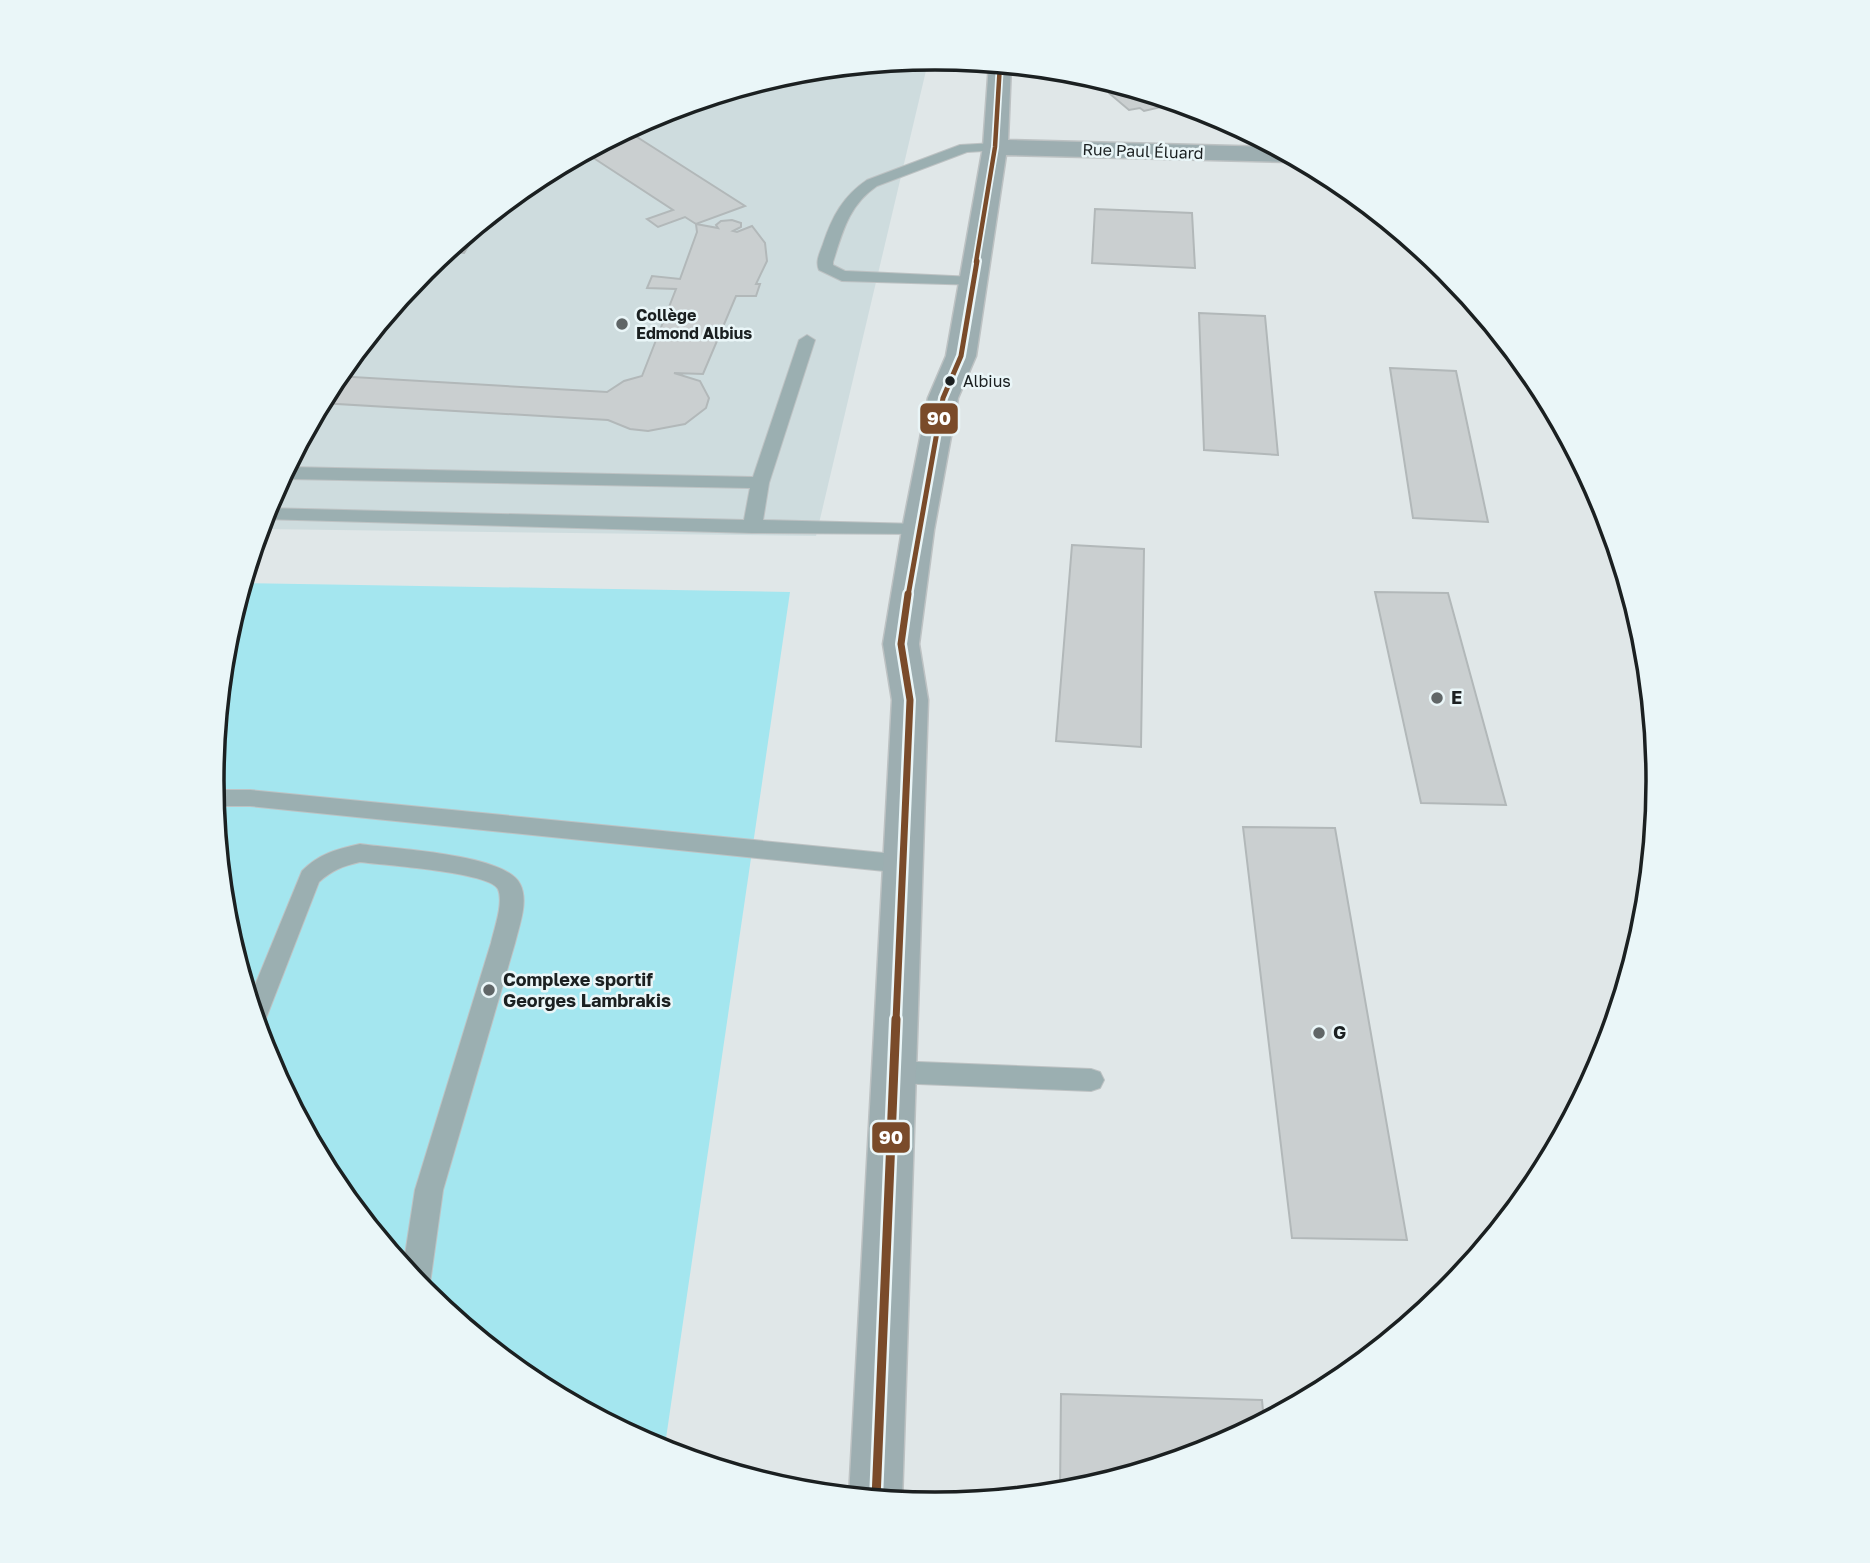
<svg xmlns="http://www.w3.org/2000/svg" width="1870" height="1563" font-family="'Golos Text',sans-serif">
	<style>
		.built { fill: #cedcde }
		.green { fill: #a4e6ef }
		.building { fill: #cacfd0; stroke: #b2b8b9; stroke-width: 2 }
		.lines { fill: none; stroke-linecap: round; stroke-linejoin: round }
		.lane-casing { stroke: #bdc2c3; stroke-width: 2 }
		.secondary-casing { stroke: #bdc2c3; stroke-width: 3 }
		.lane { fill: #9bafb1; fill-rule: evenodd }
		.secondary { fill: #9daeb1; fill-rule: evenodd }
		.bus-1-far3-casing { stroke: #eaf6f8; stroke-width: 8 }
		.bus-1-far2-casing { stroke: #eaf6f8; stroke-width: 10 }
		.bus-1-far1-casing { stroke: #eaf6f8; stroke-width: 12 }
		.bus-1-casing { stroke: #eaf6f8; stroke-width: 14 }
		.bus-1-far3 { stroke: #7a4b2a; stroke-width: 4.5 }
		.bus-1-far2 { stroke: #7a4b2a; stroke-width: 5 }
		.bus-1-far1 { stroke: #7a4b2a; stroke-width: 7 }
		.bus-1 { stroke: #7a4b2a; stroke-width: 9 }
		.poi-dot { fill: #606667; stroke: #eaf6f8; stroke-width: 2.5 }
		.bus-dot { fill: #1b2021; stroke: #eaf6f8; stroke-width: 2.5 }
		.labels { text-anchor: middle; stroke-width: 5; stroke-linejoin: round; paint-order: stroke }
		.far-street-label { font-size: 16px; fill: #1b2021; stroke: #eaf6f8 }
		.far-poi-label { font-size: 16px; font-weight: bold; fill: #1b2021; stroke: #eaf6f8; text-anchor: start }
		.bus-label { font-size: 16px; fill: #1b2021; stroke: #eaf6f8; text-anchor: start }
		.poi-label { font-size: 18px; font-weight: bold; fill: #1b2021; stroke: #eaf6f8; text-anchor: start }
		.rim { fill: none; stroke: #1b2021; stroke-width: 3.5 }
		.line-badge { stroke: #eaf6f8; stroke-width: 2.5 }
		.badge-label { font-size: 19px; text-anchor: middle; font-weight: bold; fill: #fff }
	</style>
	<rect width="100%" height="100%" fill="#e0e7e8"/>
	<path class="built" d="M 929,58 L 816,536 L 259,529 L 267,504 L 333,379 L 424,269 L 533,180 L 658,113 L 794,72 Z"/>
	<path class="green" d="M 243,583 L 790,592 L 664,1452 L 533,1383 L 423,1293 L 333,1183 L 266,1058 L 225,922 L 211,781 L 225,640 Z"/>
	<g class="building">
		<path d="M 1077,72 L 1178,103 L 1144,111 L 1140,108 L 1129,110 L 1110,94 L 1116,93 L 1100,81 L 1095,82 L 1088,77 L 1077,79 L 1069,74 Z"/>
		<path d="M 626,130 L 745,206 L 696,224 L 685,217 L 658,227 L 647,219 L 673,210 L 592,157 L 570,164 L 566,162 Z"/>
		<path d="M 1095,209 L 1192,213 L 1195,268 L 1092,263 Z"/>
		<path d="M 487,218 L 494,224 L 479,229 L 464,253 L 445,251 Z"/>
		<path d="M 721,221 L 732,220 L 741,223 L 741,227 L 733,231 L 737,232 L 752,226 L 765,243 L 767,261 L 756,284 L 760,284 L 756,296 L 736,296 L 703,374 L 674,373 L 700,381 L 709,398 L 706,408 L 685,424 L 648,431 L 630,429 L 608,420 L 321,403 L 336,376 L 607,392 L 624,381 L 642,376 L 676,289 L 647,288 L 652,276 L 680,279 L 697,232 L 696,224 L 718,228 L 716,225 Z"/>
		<path d="M 1199,313 L 1265,316 L 1278,455 L 1204,450 Z"/>
		<path d="M 1390,368 L 1456,371 L 1488,522 L 1413,518 Z"/>
		<path d="M 1072,545 L 1144,549 L 1141,747 L 1056,741 Z"/>
		<path d="M 1375,592 L 1448,593 L 1506,805 L 1421,803 Z"/>
		<path d="M 1243,827 L 1335,828 L 1407,1240 L 1292,1238 Z"/>
		<path d="M 1061,1394 L 1262,1400 L 1264,1422 L 1212,1450 L 1076,1491 L 1060,1493 Z"/>
	</g>
	<g class="lines">
		<g class="lane-casing">
			<g id="lane">
				<path d="M 995,143 L 1002,147 L 1000,150 L 967,152 L 877,186 C 849,205 843,231 833,262 L 833,265 L 845,271 L 974,277 L 980,279 L 982,282 L 980,285 L 842,281 L 819,270 C 815,261 820,253 823,244 C 832,217 843,196 867,180 L 960,145 Z"/>
				<path d="M 807,335 L 815,340 L 769,483 L 763,520 L 918,524 L 928,530 L 925,534 L 752,533 L 262,519 L 265,508 L 744,520 L 750,488 L 289,479 L 282,476 L 289,467 L 753,477 L 799,340 Z"/>
				<path d="M 212,790 L 250,790 L 904,855 L 912,858 L 916,864 L 912,870 L 904,873 L 250,806 L 214,806 Z"/>
				<path d="M 360,844 C 393,849 506,854 520,884 C 529,901 519,926 515,943 L 443,1190 L 430,1283 L 423,1293 L 403,1268 L 415,1190 L 491,943 C 494,929 504,903 498,889 C 490,872 382,865 360,862 C 343,866 332,870 319,882 L 263,1026 L 257,1028 L 249,1000 L 302,871 C 319,854 337,849 360,844 Z"/>
				<path d="M 894,1061 L 1091,1069 L 1100,1072 L 1104,1080 L 1100,1088 L 1091,1091 L 894,1083 L 885,1080 L 881,1072 L 885,1064 Z"/>
			</g>
		</g>
		<g class="secondary-casing">
			<path id="secondary" d="M 989,64 L 1011,65 L 1008,140 L 1276,147 L 1300,160 L 1291,162 L 1006,155 L 976,356 L 958,398 L 934,530 L 919,644 L 928,700 L 902,1502 L 849,1497 L 892,700 L 883,644 L 902,530 L 928,398 L 946,356 L 983,147 Z"/>
		</g>
		<use href="#lane" class="lane"/>
		<use href="#secondary" class="secondary"/>
		<g class="bus-1-far3-casing">
			<path id="bus-1-far3" d="M 976,262 L 995,147 L 1000,64"/>
		</g>
		<g class="bus-1-far2-casing">
			<path id="bus-1-far2" d="M 908,596 L 943,398 L 961,356 L 977,261"/>
		</g>
		<g class="bus-1-far1-casing">
			<path id="bus-1-far1" d="M 896,1021 L 910,700 L 901,644 L 908,594"/>
		</g>
		<g class="bus-1-casing">
			<path id="bus-1" d="M 876,1499 L 896,1019"/>
		</g>
		<use href="#bus-1-far3" class="bus-1-far3"/>
		<use href="#bus-1-far2" class="bus-1-far2"/>
		<use href="#bus-1-far1" class="bus-1-far1"/>
		<use href="#bus-1" class="bus-1"/>
	</g>
	<g class="poi-dot">
		<circle cx="622" cy="324" r="7"/>
		<circle cx="1437" cy="698" r="7"/>
		<circle cx="489" cy="990" r="7"/>
		<circle cx="1319" cy="1033" r="7"/>
	</g>
	<circle class="bus-dot" cx="950" cy="381" r="6"/>
	<g class="labels">
		<g class="far-street-label">
			<text transform="translate(1143 151) rotate(2)" y="6">Rue Paul Éluard</text>
		</g>
		<g class="far-poi-label">
			<text x="636" y="321">Collège<tspan x="636" dy="18">Edmond Albius</tspan></text>
		</g>
		<g class="bus-label">
			<text x="963" y="387">Albius</text>
		</g>
		<g class="poi-label">
			<text x="1451" y="704">E</text>
			<text x="503" y="986">Complexe sportif<tspan x="503" dy="21">Georges Lambrakis</tspan></text>
			<text x="1333" y="1039">G</text>
		</g>
	</g>
	<path d="M0 0H1870V1563H0ZM224 781a711 711 0 1 1 1422 0a711 711 0 1 1-1422 0Z" fill="#eaf6f8" fill-rule="evenodd"/>
	<path class="rim" d="M224 781a711 711 0 1 1 1422 0a711 711 0 1 1-1422 0Z"/>
	<g class="line-badge">
		<rect x="919" y="402" width="40" height="33" rx="7" fill="#7a4b2a"/>
		<rect x="871" y="1121" width="40" height="33" rx="7" fill="#7a4b2a"/>
	</g>
	<g class="badge-label">
		<text x="939" y="425">90</text>
		<text x="891" y="1144">90</text>
	</g>
</svg>
